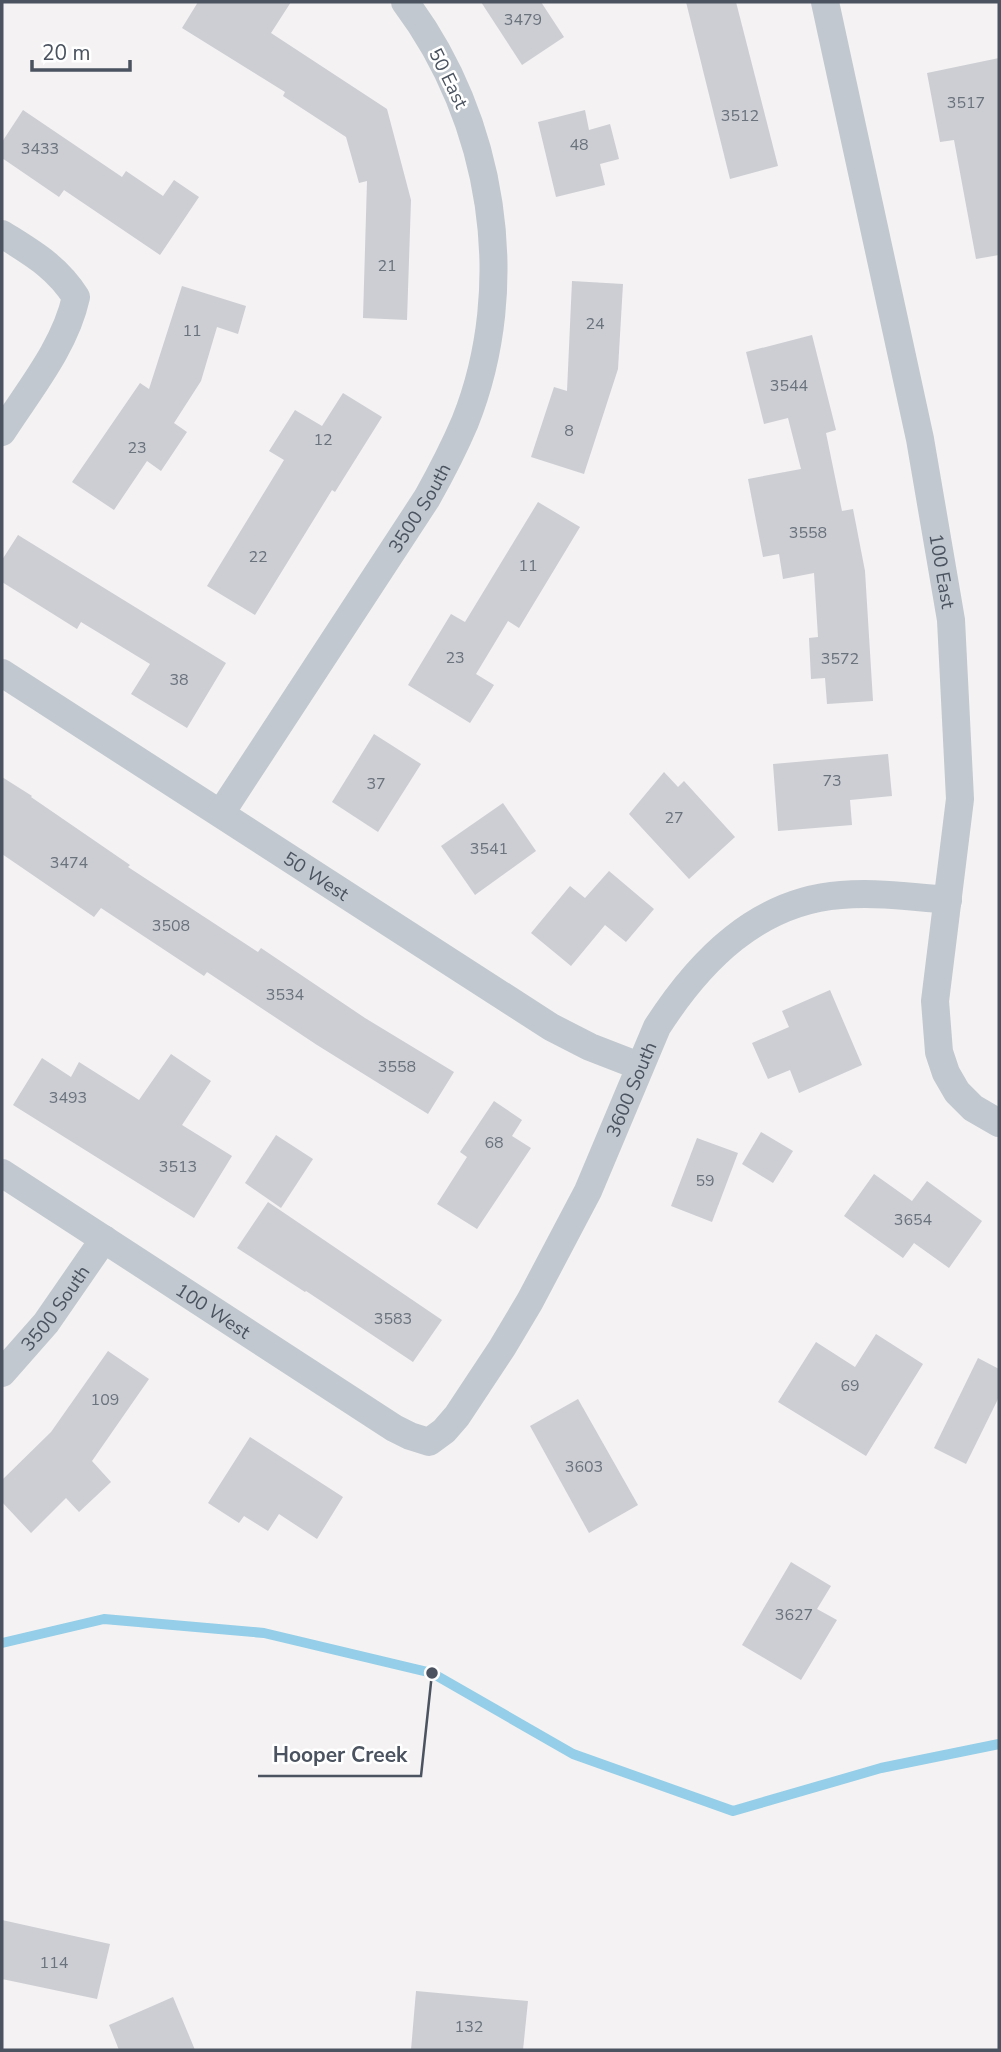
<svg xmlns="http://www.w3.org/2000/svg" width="1001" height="2052" font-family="'Nunito Sans',sans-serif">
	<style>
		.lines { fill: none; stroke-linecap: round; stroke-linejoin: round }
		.stream { stroke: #94cee8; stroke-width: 10 }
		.building { fill: #ccced4 }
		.minor { stroke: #c1c8d0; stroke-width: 28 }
		.labels { text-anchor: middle; stroke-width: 5; stroke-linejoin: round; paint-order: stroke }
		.number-label { font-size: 16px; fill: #6a727c }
		.street-label { font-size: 19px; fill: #4a535f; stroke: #fff }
		.leader { fill: none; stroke: #4a535f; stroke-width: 2.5 }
		.callout-dot { fill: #4a535f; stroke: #fff; stroke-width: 2.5 }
		.callout-label { font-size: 21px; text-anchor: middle; font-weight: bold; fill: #4a535f; stroke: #fff; stroke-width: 5; stroke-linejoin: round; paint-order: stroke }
	</style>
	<rect width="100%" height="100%" fill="#f4f2f2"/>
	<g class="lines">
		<path class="stream" d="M 2,1643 L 104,1619 L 264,1633 L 432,1673 L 573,1754 L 733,1811 L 881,1768 L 999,1744"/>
	</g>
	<g class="building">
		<path d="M 198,2 L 291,2 L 271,33 L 387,109 L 411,200 L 407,320 L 363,318 L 367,181 L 359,183 L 346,137 L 283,96 L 285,92 L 182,28 Z"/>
		<path d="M 481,2 L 541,2 L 564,37 L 522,65 Z"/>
		<path d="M 686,2 L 736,2 L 778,166 L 730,179 Z"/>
		<path d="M 999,58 L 999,255 L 976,259 L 954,140 L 940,142 L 927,73 Z"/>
		<path d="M 23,110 L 122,177 L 126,171 L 163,196 L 174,180 L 199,197 L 160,255 L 64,190 L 59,197 L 2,158 L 2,142 Z"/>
		<path d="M 585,110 L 589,130 L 610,124 L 619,159 L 600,164 L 605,185 L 556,197 L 538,122 Z"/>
		<path d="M 572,281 L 623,284 L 618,369 L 584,474 L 531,457 L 554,387 L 567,391 Z"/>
		<path d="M 182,286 L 246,306 L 238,334 L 217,327 L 201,381 L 174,423 L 187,432 L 161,471 L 147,461 L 114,510 L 72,482 L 140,383 L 149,389 Z"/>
		<path d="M 812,335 L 836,430 L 826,433 L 842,511 L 853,509 L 865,571 L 873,701 L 827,704 L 825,678 L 811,679 L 809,638 L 818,637 L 814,573 L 783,579 L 779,554 L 763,557 L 748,479 L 801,469 L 788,418 L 764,424 L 746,352 Z"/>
		<path d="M 343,393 L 382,417 L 335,492 L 332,490 L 255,615 L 207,586 L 284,460 L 269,451 L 295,410 L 322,426 Z"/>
		<path d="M 538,502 L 580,527 L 519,628 L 508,621 L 476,674 L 494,685 L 470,723 L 408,685 L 451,614 L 465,622 Z"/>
		<path d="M 18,535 L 226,663 L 187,728 L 131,694 L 150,664 L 81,622 L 77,629 L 2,582 L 2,560 Z"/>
		<path d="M 374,734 L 421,764 L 378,832 L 332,802 Z"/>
		<path d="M 888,754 L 892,796 L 850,800 L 852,825 L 778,831 L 773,764 Z"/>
		<path d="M 664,772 L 678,787 L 684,781 L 735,837 L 689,879 L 629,814 Z"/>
		<path d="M 2,777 L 32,796 L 31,797 L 130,865 L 128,867 L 258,952 L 261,948 L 365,1018 L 454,1072 L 428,1114 L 317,1045 L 207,972 L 204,976 L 101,908 L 94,917 L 2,854 Z"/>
		<path d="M 503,803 L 536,851 L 475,895 L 441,846 Z"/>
		<path d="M 609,871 L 654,909 L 626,942 L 605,925 L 571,966 L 531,933 L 570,886 L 585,898 Z"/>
		<path d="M 830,990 L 862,1065 L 799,1093 L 790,1070 L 768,1079 L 752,1043 L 789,1027 L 782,1011 Z"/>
		<path d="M 171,1054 L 211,1081 L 182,1125 L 232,1156 L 194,1218 L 13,1105 L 42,1058 L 71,1077 L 79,1062 L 139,1100 Z"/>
		<path d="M 494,1101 L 522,1120 L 512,1136 L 531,1148 L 477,1229 L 437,1204 L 467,1157 L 460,1152 Z"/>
		<path d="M 761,1132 L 793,1151 L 773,1183 L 742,1164 Z"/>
		<path d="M 276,1135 L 313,1159 L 281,1208 L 245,1183 Z"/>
		<path d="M 697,1138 L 738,1153 L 712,1222 L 671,1206 Z"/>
		<path d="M 874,1174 L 912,1201 L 927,1181 L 982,1221 L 949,1268 L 914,1243 L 903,1258 L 844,1216 Z"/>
		<path d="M 268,1202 L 442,1320 L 413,1362 L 306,1291 L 305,1292 L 237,1248 Z"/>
		<path d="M 876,1334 L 923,1364 L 866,1456 L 778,1402 L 816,1342 L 855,1367 Z"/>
		<path d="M 108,1351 L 149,1379 L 92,1461 L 111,1482 L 79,1512 L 66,1498 L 31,1533 L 2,1502 L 2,1480 L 51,1432 Z"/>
		<path d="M 978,1358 L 999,1369 L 999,1397 L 966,1464 L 934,1448 Z"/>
		<path d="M 578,1399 L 638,1505 L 589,1533 L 530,1426 Z"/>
		<path d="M 250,1437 L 343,1497 L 317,1539 L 279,1514 L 268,1531 L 244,1516 L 239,1523 L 208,1503 Z"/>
		<path d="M 791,1562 L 831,1586 L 817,1609 L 837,1620 L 801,1680 L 742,1645 Z"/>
		<path d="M 2,1920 L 110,1944 L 97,1999 L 2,1979 Z"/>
		<path d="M 416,1991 L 528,2001 L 523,2050 L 411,2050 Z"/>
		<path d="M 173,1997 L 195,2050 L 119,2050 L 109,2025 Z"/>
	</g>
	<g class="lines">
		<g class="minor">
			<path id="s1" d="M 825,2 L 920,439 L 951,620 L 960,799 L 935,1001 L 939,1052 L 946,1073 L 957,1092 L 973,1108 L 999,1123"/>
			<path d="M 2,234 C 32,253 56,266 76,297 C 65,347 29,390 2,432"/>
			<path id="s2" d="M 2,673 L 551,1027 L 590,1047 L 639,1066"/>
			<path id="s3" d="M 221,813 L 427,498 C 441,473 454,448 465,422 C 520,284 493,119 405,2"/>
			<path id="s4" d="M 2,1173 L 394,1428 L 410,1436 L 429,1442 L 444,1431 L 457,1416 L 502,1348 L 530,1301 L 588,1191 L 657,1027 C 700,960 758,901 841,895 C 877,892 913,897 948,900"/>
			<path id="s5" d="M 2,1373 L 46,1323 L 104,1239"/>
		</g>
	</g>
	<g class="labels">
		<g class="number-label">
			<text x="523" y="25">3479</text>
			<text x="966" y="108">3517</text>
			<text x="740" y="121">3512</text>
			<text x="579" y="150">48</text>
			<text x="40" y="154">3433</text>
			<text x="387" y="271">21</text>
			<text x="595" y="329">24</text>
			<text x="192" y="336">11</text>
			<text x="789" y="391">3544</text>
			<text x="569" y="436">8</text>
			<text x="323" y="445">12</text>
			<text x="137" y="453">23</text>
			<text x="808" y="538">3558</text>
			<text x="258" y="562">22</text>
			<text x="528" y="571">11</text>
			<text x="455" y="663">23</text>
			<text x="840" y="664">3572</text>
			<text x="179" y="685">38</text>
			<text x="832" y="786">73</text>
			<text x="376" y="789">37</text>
			<text x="674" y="823">27</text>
			<text x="489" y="854">3541</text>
			<text x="69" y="868">3474</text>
			<text x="171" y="931">3508</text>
			<text x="285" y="1000">3534</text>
			<text x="397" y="1072">3558</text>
			<text x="68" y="1103">3493</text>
			<text x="494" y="1148">68</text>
			<text x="178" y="1172">3513</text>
			<text x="705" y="1186">59</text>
			<text x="913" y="1225">3654</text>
			<text x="393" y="1324">3583</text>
			<text x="850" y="1391">69</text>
			<text x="105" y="1405">109</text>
			<text x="584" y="1472">3603</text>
			<text x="794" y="1620">3627</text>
			<text x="54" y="1968">114</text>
			<text x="469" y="2032">132</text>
		</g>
		<g class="street-label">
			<text transform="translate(449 78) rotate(64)" y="7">50 East</text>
			<text dy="7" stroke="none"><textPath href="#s3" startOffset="364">3500 South</textPath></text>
			<text dy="7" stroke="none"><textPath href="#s1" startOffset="581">100 East</textPath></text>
			<text dy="7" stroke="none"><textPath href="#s2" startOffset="374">50 West</textPath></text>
			<text dy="7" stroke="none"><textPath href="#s4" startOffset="915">3600 South</textPath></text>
			<text dy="7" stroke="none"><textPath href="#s5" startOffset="84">3500 South</textPath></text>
			<text dy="7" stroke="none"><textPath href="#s4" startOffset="252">100 West</textPath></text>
		</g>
	</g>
	<path class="leader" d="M432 1673L421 1776H258"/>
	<circle class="callout-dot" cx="432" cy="1673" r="7"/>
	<g class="callout-label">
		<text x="340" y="1762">Hooper Creek</text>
	</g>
	<rect width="1001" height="2052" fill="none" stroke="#4a535f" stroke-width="7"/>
	<path d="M32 60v10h98v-10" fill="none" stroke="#4a535f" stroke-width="3.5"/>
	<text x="42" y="60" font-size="21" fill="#4a535f" stroke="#ffffff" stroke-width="5" paint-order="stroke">20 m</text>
</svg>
